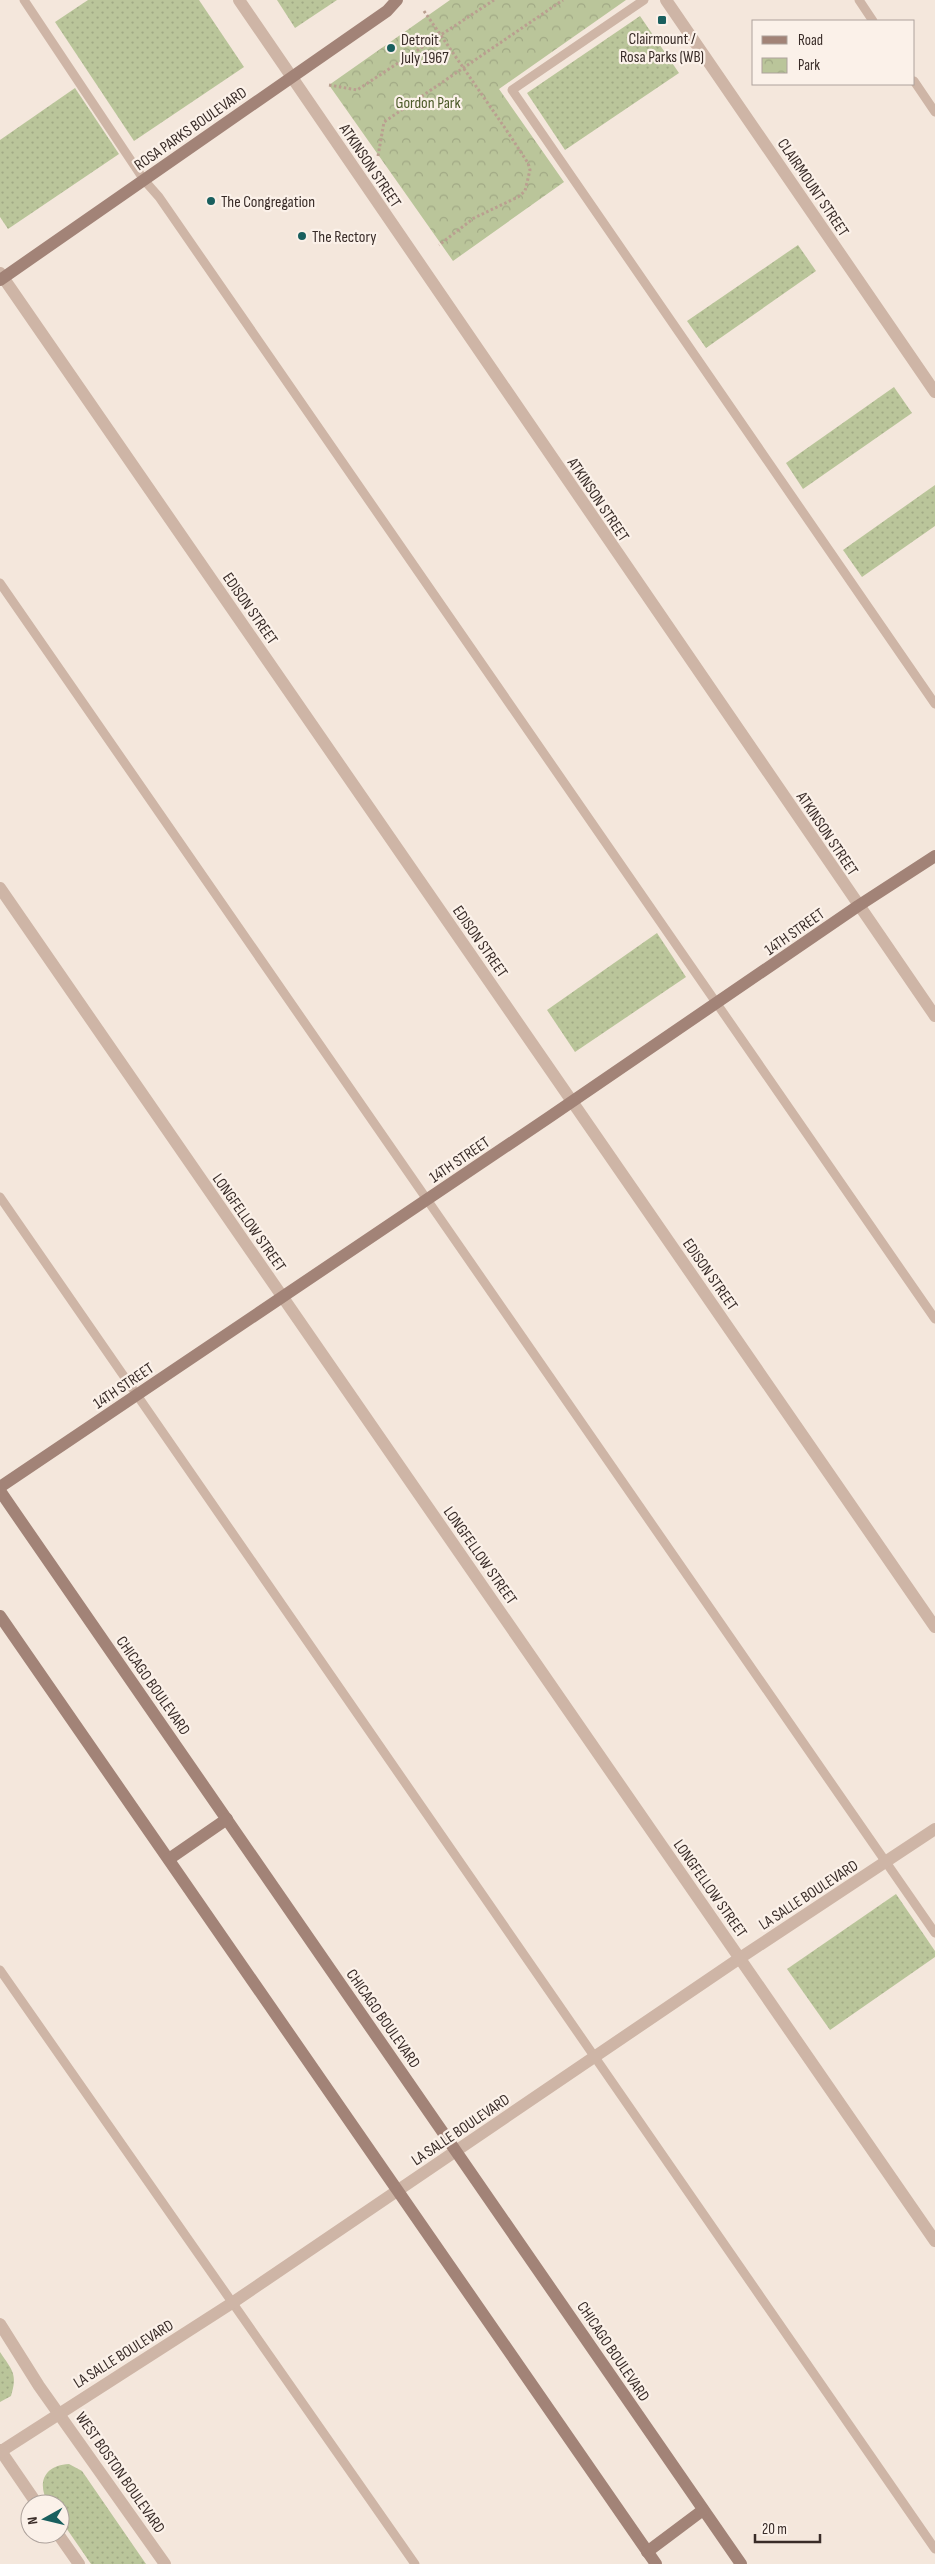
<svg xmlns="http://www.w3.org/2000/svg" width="935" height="2564" font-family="'Sofia Sans Condensed',sans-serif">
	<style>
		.grass { fill: url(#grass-dots) }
		.park { fill: url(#park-crowns) }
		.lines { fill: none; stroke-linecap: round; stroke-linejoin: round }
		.path { stroke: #ba9f90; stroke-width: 3; stroke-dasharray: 2.5 2.5; stroke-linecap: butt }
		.lane { stroke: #ceb5a6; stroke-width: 9 }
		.street { stroke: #ceb5a6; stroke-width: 12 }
		.secondary { stroke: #a28377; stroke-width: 12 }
		.poi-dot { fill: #195f5e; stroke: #fbf1e9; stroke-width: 2 }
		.labels { text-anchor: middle; stroke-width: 4.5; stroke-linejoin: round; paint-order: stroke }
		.poi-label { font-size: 16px; fill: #392c28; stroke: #fbf1e9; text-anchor: start }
		.park-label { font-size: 16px; fill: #4c5a29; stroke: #fbf1e9 }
		.street-label { font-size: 16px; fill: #392c28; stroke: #fbf1e9 }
	</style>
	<defs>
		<pattern id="grass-dots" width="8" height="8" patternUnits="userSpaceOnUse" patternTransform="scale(1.25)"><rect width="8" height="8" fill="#bac59a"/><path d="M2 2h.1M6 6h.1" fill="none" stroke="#a1a985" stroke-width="1.8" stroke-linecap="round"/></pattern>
		<pattern id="park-crowns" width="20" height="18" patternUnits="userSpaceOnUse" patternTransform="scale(1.25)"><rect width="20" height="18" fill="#bac59a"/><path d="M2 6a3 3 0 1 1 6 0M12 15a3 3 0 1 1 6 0" fill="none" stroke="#a1a985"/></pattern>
	</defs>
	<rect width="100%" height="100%" fill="#f4e7dc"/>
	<g class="grass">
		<path d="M 88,0 L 199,0 L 244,67 L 134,141 L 55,22 Z"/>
		<path d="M 277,0 L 337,0 L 295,28 Z"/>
		<path d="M 640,16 L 679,73 L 565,150 L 527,93 Z"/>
		<path d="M 75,88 L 119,154 L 8,229 L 0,217 L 0,140 Z"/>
		<path d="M 798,245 L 816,271 L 706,348 L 687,321 Z"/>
		<path d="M 894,387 L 912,413 L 803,489 L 786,463 Z"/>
		<path d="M 935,485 L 935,526 L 862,577 L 843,550 Z"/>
		<path d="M 657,933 L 686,977 L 575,1052 L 547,1010 Z"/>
		<path d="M 896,1894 L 935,1951 L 935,1957 L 830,2030 L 787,1969 Z"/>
		<path d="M 0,2352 C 12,2370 18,2374 11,2396 L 0,2402 Z"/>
		<path d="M 69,2464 L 82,2471 L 146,2564 L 91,2564 L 60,2519 L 60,2504 L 49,2504 C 36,2484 44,2465 69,2464 Z"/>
	</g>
	<path class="park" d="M 450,0 L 626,0 L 499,89 L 564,182 L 453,261 L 329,85 Z"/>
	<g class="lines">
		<g class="path">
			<path d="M 424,11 L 505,128 L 528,163 L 530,170 L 525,191 L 518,197 L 474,218 L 439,245"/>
			<path d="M 329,85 L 357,90 L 494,0"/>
			<path d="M 378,156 L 384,122 L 563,0"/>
		</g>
		<g class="lane">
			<path d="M 24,0 L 144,180 L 159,197 L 935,1319"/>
			<path d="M 644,0 L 512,90 L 935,704"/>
			<path d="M 859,0 L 873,21"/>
			<path d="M 914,81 L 935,112"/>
			<path d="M 0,583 L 935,1933"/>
			<path d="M 0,1197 L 935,2549"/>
			<path d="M 0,1970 L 415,2564"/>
		</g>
		<g class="street">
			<path d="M 239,0 L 935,1016"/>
			<path d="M 666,0 L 935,392"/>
			<path d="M 0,273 L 935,1627"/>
			<path d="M 0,888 L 935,2241"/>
			<path d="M 0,2324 L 39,2386 L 165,2564"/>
			<path d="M 0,2450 L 37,2504"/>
			<path d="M 0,2452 L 232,2303 L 740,1958 L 935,1829"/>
			<path d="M 58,2534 L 79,2564"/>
		</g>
		<g class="secondary">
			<path d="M 0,280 L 387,11 L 397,0"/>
			<path d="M 0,1487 L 548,1118 L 858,906 L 935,856"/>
			<path d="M 0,1491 L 741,2564"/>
			<path d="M 0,1616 L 656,2564"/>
			<path d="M 169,1859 L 227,1819"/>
			<path d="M 647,2552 L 703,2510"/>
		</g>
	</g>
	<g class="poi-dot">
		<rect x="657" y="15" width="10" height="10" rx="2.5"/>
		<circle cx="391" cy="48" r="5"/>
		<circle cx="211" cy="201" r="5"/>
		<circle cx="302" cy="236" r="5"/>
	</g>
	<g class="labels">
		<g class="poi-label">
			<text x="662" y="44" text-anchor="middle">Clairmount /<tspan x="662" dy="18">Rosa Parks (WB)</tspan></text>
			<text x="401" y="45">Detroit<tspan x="401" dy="18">July 1967</tspan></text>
			<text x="221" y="207">The Congregation</text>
			<text x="312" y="242">The Rectory</text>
		</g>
		<g class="park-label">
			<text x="428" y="108">Gordon Park</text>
		</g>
		<g class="street-label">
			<text transform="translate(190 128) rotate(-35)" y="6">ROSA PARKS BOULEVARD</text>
			<text transform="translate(371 165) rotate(56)" y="6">ATKINSON STREET</text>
			<text transform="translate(814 187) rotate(56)" y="6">CLAIRMOUNT STREET</text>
			<text transform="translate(599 499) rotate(56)" y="6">ATKINSON STREET</text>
			<text transform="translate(251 608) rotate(55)" y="6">EDISON STREET</text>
			<text transform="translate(828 833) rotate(56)" y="6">ATKINSON STREET</text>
			<text transform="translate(794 931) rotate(-35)" y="6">14TH STREET</text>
			<text transform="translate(481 941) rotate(55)" y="6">EDISON STREET</text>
			<text transform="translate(459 1159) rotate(-34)" y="6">14TH STREET</text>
			<text transform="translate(250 1222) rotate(55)" y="6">LONGFELLOW STREET</text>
			<text transform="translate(711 1274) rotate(55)" y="6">EDISON STREET</text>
			<text transform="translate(123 1385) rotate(-34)" y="6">14TH STREET</text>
			<text transform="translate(481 1555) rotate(55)" y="6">LONGFELLOW STREET</text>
			<text transform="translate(154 1685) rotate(55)" y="6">CHICAGO BOULEVARD</text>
			<text transform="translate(711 1888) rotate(55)" y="6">LONGFELLOW STREET</text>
			<text transform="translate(808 1894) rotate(-33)" y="6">LA SALLE BOULEVARD</text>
			<text transform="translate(384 2018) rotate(55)" y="6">CHICAGO BOULEVARD</text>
			<text transform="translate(460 2129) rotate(-34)" y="6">LA SALLE BOULEVARD</text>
			<text transform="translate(614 2351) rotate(56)" y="6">CHICAGO BOULEVARD</text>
			<text transform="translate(123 2353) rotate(-32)" y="6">LA SALLE BOULEVARD</text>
			<text transform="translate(121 2472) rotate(55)" y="6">WEST BOSTON BOULEVARD</text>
		</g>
	</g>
	<rect x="752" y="20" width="162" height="65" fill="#fbf1e9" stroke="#ada29c"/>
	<rect x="762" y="36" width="25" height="8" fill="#a28377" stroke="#ada29c"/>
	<text x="798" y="45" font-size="15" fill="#392c28">Road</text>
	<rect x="762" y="58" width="25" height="15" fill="url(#park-crowns)" stroke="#ada29c"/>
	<text x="798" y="70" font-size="15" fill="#392c28">Park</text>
	<g transform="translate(45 2519) rotate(262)"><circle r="24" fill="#fbf1e9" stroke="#ada29c"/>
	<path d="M0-4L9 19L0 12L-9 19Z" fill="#195f5e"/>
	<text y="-8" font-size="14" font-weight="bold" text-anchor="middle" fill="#392c28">N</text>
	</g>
	<path d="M755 2534v8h65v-8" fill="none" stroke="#392c28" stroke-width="2.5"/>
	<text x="762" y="2534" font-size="15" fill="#392c28" stroke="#fbf1e9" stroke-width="4" paint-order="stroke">20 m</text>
</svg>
